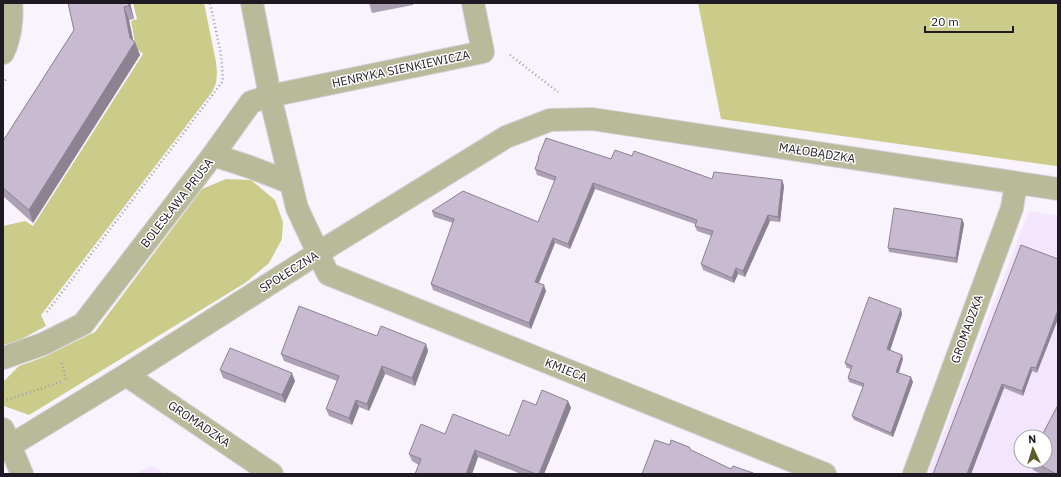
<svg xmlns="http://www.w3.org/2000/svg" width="1061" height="477" font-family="'IBM Plex Sans',sans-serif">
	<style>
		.built { fill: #f2e5fd; fill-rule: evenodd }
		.green { fill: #cbcc89 }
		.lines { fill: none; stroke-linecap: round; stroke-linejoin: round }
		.minor-casing { stroke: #d5d0d9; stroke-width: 24 }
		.path { stroke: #a29da6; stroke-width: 2.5; stroke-dasharray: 1 3; stroke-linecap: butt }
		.minor { stroke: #b9ba99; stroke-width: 22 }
		.wall { fill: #aba0b4 }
		.shaded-wall { fill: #8b8292 }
		.building { fill: #c7bad1; stroke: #8b8292 }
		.labels { text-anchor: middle; stroke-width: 3; stroke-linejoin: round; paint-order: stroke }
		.street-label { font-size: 12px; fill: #1e1922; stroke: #fff }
	</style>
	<rect width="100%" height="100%" fill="#f8f3fc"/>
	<g class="built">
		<path d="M 1029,211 L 1058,216 L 1058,474 L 928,474 ZM 1021,437 L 1045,437 L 1045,461 L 1021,461 Z"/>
		<path d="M 152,466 L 164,474 L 134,474 Z"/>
	</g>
	<g class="green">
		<path d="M 133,3 L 204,3 L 216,62 L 217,73 L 216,83 L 212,92 L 41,315 L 46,326 L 18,341 L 3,345 L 3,226 L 25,221 L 33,226 L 143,54 L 136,48 L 131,21 L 137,19 Z"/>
		<path d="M 698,3 L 1058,3 L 1058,166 L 1056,166 L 721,119 Z"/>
		<path d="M 226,179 L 251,180 L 275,200 L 283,222 L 282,239 L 269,263 L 245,283 L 29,415 L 4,406 L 3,382 L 19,366 L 44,357 L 95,332 L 202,189 Z"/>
	</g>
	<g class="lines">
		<g class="minor-casing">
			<g id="minor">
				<path d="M 473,3 L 483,52 L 270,96 L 297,208 L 328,274 L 825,474"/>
				<path d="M 3,53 C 10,39 13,18 11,3"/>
				<path d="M 213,155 L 250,167 L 291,183"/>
				<path d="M 3,358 L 43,344 L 83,324 L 213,155 L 251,102 L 270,96 L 252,3"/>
				<path d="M 126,375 L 272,474"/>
				<path d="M 3,429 L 22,474"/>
				<path d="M 3,450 L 126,375 L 318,253 L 506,137 L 550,120 L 592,119 L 1058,189"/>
				<path d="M 914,474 L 1012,208 L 1016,183"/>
			</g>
		</g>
		<g class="path">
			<path d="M 510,55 L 558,92"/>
			<path d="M 3,84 L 6,79"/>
			<path d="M 47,312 L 223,81 L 221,54 L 210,3"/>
			<path d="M 62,363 L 66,380"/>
			<path d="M 3,401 L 61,382"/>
		</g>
		<use href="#minor" class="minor"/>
	</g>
	<g class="wall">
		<path d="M 68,3 L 130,3 L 134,19 L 129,20 L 133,40 L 140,55 L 33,223 L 3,196 L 3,141 L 74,30 Z"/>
		<path d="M 369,3 L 413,3 L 413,5 L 372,13 Z"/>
		<path d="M 632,156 L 712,179 L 782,180 L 784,186 L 780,222 L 770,221 L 745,277 L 738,274 L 734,283 L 703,270 L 701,264 L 712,236 L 697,231 L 695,226 L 695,224 L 595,189 L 570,249 L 555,243 L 539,283 L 546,291 L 531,329 L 433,290 L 431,284 L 453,223 L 434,217 L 432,211 L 538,222 L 555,181 L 537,175 L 535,169 L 538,159 L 538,158 L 611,159 Z"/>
		<path d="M 962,219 L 964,224 L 957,263 L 889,252 L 888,248 Z"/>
		<path d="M 1021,245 L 1037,373 L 1032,371 L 1023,396 L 1004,388 L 971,474 L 933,474 Z"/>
		<path d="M 902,314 L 890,350 L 903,359 L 899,373 L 913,382 L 893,437 L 854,420 L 852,416 L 863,387 L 849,382 L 848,378 L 851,369 L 847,368 L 845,363 Z"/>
		<path d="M 377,336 L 426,344 L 428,351 L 415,386 L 385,374 L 369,411 L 359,407 L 352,425 L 329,416 L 326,409 L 337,381 L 284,361 L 281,354 Z"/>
		<path d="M 220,370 L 295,381 L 285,403 L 223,378 Z"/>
		<path d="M 568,401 L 571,408 L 544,474 L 521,474 L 478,457 L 472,474 L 415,474 L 419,465 L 412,461 L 409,454 L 445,434 L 509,436 Z"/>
		<path d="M 1029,461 L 1045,461 L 1058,474 L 1041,474 L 1033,470 Z"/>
	</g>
	<g class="shaded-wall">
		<path d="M 128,3 L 130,3 L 134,19 L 129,6 Z"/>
		<path d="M 124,7 L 129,20 L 134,44 L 135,42 L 140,55 L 33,223 L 29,210 L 130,38 Z"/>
		<path d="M 782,180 L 784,186 L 780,222 L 778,217 Z"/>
		<path d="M 593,183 L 595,189 L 570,249 L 568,244 Z"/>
		<path d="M 768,215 L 770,221 L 745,277 L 743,271 Z"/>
		<path d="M 962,219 L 964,224 L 957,263 L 956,258 Z"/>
		<path d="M 553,238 L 555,243 L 537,287 L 535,282 Z"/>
		<path d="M 736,268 L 738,274 L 734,283 L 732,278 Z"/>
		<path d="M 544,285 L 546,291 L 531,329 L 529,323 Z"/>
		<path d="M 901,309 L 902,314 L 889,354 L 887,349 Z"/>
		<path d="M 1058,310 L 1058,319 L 1037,373 L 1036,368 Z"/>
		<path d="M 426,344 L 428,351 L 415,386 L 412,378 Z"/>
		<path d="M 902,355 L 903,359 L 897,376 L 896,372 Z"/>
		<path d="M 382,366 L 385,374 L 369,411 L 367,404 Z"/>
		<path d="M 1031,367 L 1032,371 L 1023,396 L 1022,391 Z"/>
		<path d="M 292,373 L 295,381 L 285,403 L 282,395 Z"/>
		<path d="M 911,377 L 913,382 L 893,437 L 891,433 Z"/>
		<path d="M 1002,384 L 1004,388 L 971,474 L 967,474 Z"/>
		<path d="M 356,400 L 359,407 L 352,425 L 349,418 Z"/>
		<path d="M 568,401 L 571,408 L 544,474 L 539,474 Z"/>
		<path d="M 475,450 L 478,457 L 472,474 L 466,474 Z"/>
	</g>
	<g class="building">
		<path d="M 68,3 L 128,3 L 129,6 L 124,7 L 130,38 L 135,42 L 29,210 L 3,188 L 3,141 L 74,30 Z"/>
		<path d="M 546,138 L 611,159 L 615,150 L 632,156 L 634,151 L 712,179 L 714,172 L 782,180 L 778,217 L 768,215 L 743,271 L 736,268 L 732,278 L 701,264 L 713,231 L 695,226 L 697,220 L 593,183 L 568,244 L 553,238 L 535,282 L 544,285 L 529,323 L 431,284 L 454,219 L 432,211 L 463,191 L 538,222 L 556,177 L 535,169 L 539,158 L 538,158 Z"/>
		<path d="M 894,208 L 962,219 L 956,258 L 888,248 Z"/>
		<path d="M 1021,245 L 1058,259 L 1058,310 L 1036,368 L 1031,367 L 1022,391 L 1002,384 L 967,474 L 933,474 Z"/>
		<path d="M 869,297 L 901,309 L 887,349 L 902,355 L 896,372 L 911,377 L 891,433 L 852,416 L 864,384 L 848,378 L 852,366 L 845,363 Z"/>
		<path d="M 299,306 L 377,336 L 381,326 L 426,344 L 412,378 L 382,366 L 367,404 L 356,400 L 349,418 L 326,409 L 339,376 L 281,354 Z"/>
		<path d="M 230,348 L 292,373 L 282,395 L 220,370 Z"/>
		<path d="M 542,390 L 568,401 L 539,474 L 536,474 L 475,450 L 466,474 L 415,474 L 421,459 L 409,454 L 421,424 L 445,434 L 453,414 L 509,436 L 523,400 L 536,405 Z"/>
		<path d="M 1058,405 L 1058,474 L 1056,474 L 1033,461 L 1045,461 L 1045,437 L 1041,437 Z"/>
		<path d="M 655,440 L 670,445 L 671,440 L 689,447 L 691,450 L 731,469 L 733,466 L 756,474 L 642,474 Z"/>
	</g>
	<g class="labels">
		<g class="street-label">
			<text transform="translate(401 69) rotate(-12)" y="4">HENRYKA SIENKIEWICZA</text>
			<text transform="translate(817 153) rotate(9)" y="4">MAŁOBĄDZKA</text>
			<text transform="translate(177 203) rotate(-52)" y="4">BOLESŁAWA PRUSA</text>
			<text transform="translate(289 272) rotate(-32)" y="4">SPOŁECZNA</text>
			<text transform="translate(967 329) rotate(-70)" y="4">GROMADZKA</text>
			<text transform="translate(566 370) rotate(22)" y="4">KMIECA</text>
			<text transform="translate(199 424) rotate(34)" y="4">GROMADZKA</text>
		</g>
	</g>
	<rect width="1061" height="477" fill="none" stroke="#1e1922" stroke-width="8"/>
	<g transform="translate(1033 449) rotate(356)"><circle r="19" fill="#ffffff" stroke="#a5a3a7"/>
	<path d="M0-3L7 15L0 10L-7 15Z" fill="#5d5d2a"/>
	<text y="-6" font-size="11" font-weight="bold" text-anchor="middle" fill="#1e1922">N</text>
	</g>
	<path d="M925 26v6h88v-6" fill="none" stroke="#1e1922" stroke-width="2"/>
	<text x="931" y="26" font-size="12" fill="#1e1922" stroke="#ffffff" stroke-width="3" paint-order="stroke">20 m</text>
</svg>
